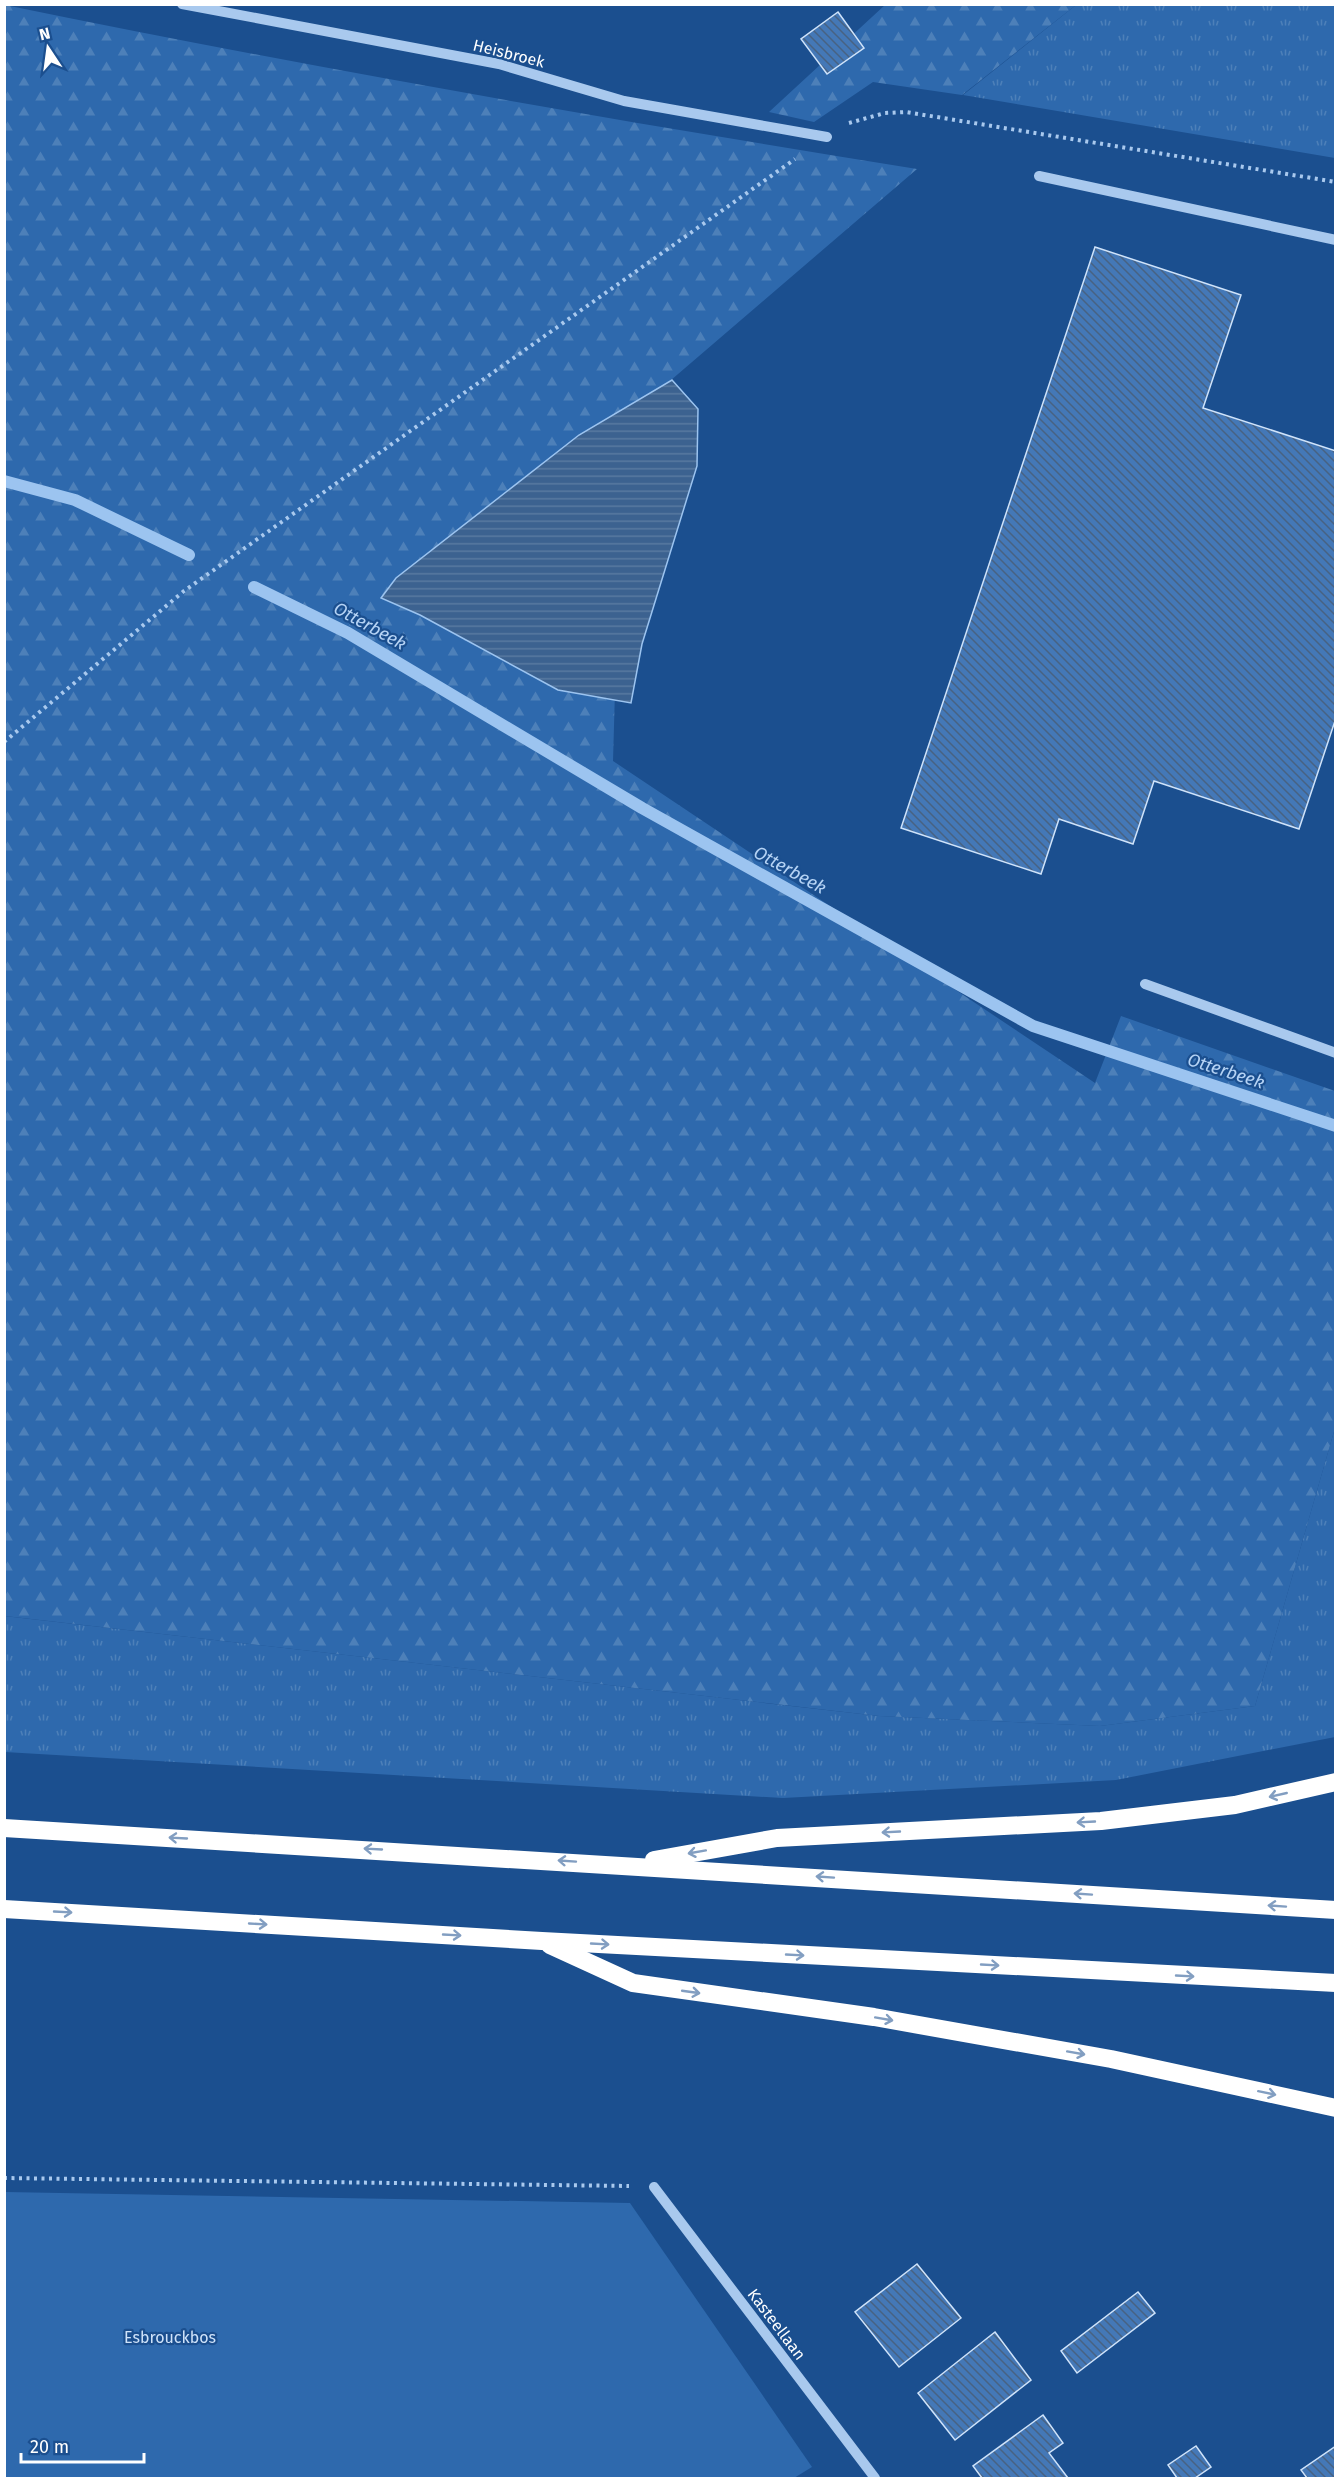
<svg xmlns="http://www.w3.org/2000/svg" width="1340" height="2483" font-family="'Fira Sans',sans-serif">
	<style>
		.grass { fill: url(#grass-tufts) }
		.forest { fill: url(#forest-firs) }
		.park { fill: #2e69ad }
		.water { fill: url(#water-rules); stroke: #9cc4f0; stroke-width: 1.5 }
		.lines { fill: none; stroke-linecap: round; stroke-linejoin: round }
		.stream { stroke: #9cc4f0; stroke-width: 12 }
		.building { fill: url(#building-back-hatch); stroke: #cfe3fa; stroke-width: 1.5 }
		.path { stroke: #a9c9ee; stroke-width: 4; stroke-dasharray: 3 4.5; stroke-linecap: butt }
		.minor { stroke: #a9c9ee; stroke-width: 10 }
		.highway { stroke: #fff; stroke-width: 18 }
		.oneway { stroke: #829ec1 }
		.labels { text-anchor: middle; stroke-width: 4.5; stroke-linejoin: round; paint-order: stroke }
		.street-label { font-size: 16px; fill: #fff; stroke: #1b4f8f }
		.park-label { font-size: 16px; fill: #cfe3fa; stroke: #1b4f8f }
		.water-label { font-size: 18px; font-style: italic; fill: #b5d3f5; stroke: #1b4f8f }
	</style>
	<defs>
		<pattern id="grass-tufts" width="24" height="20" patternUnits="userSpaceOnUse" patternTransform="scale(1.5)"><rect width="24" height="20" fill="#2e69ad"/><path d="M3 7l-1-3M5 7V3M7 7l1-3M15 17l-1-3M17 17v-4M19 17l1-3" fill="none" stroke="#4d80b9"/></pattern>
		<pattern id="forest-firs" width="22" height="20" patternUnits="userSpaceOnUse" patternTransform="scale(1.5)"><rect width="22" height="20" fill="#2e69ad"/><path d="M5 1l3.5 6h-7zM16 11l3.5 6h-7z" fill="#4d80b9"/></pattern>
		<pattern id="water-rules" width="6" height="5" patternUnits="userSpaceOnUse" patternTransform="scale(1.5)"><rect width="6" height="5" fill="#3c6290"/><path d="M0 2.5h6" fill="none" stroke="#597aa1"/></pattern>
		<pattern id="building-back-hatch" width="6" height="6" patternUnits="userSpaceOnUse" patternTransform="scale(1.5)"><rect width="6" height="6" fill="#4478b7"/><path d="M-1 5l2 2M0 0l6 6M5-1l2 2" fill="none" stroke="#486282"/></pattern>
	</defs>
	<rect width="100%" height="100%" fill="#1b4f8f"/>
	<g class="grass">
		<path d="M 1076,5 L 1335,5 L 1335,158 L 963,95 Z"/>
		<path d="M 1335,1428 L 1335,1737 L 1116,1780 L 783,1798 L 5,1752 L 4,1616 L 879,1716 L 1100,1726 L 1255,1706 Z"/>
	</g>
	<g class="forest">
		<path d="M 5,5 C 307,67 612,120 917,169 L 438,580 L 615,690 L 613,761 L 1095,1083 L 1121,1016 L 1335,1091 L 1335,1428 L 1255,1706 L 1100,1726 L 879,1716 L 5,1616 Z"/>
		<path d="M 885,5 L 1076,5 L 962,95 L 873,82 L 814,122 L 769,112 Z"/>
	</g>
	<path class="park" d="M 5,2192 L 630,2203 L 812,2467 L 794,2478 L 5,2478 Z"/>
	<path class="water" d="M 672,380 L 698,409 L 697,466 L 642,644 L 631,703 L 558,690 L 420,615 L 381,598 L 396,578 L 579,435 Z"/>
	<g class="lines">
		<g class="stream">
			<path d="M 4,481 L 75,500 L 189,555"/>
			<path d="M 254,587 L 348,633 L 642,808 L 1033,1026 L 1336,1126"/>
		</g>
	</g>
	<g class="building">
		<path d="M 838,12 L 864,48 L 827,74 L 801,39 Z"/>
		<path d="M 1095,247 L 1241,295 L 1203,408 L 1336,451 L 1336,718 L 1299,829 L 1154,781 L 1133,844 L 1059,819 L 1041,874 L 901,828 Z"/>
		<path d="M 917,2264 L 961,2318 L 899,2367 L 855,2312 Z"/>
		<path d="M 1138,2292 L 1155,2313 L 1077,2373 L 1061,2351 Z"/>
		<path d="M 995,2332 L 1031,2380 L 955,2440 L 918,2393 Z"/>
		<path d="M 1043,2415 L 1063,2443 L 1049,2453 L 1068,2478 L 982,2478 L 973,2466 Z"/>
		<path d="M 1196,2446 L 1211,2467 L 1195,2478 L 1177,2478 L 1168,2465 Z"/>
		<path d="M 1336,2446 L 1336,2478 L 1307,2478 L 1301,2470 Z"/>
	</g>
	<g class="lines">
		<g class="path">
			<path d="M 849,123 L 885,113 L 906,112 L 1336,182"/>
			<path d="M 4,742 L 184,591 L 795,159"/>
			<path d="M 4,2178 L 629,2186"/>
		</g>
		<g class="minor">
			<path d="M 182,4 L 499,64 L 624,101 L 827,137"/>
			<path d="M 1039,176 L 1336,240"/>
			<path d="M 1145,984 L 1336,1053"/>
			<path d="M 654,2187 L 875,2478"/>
		</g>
		<g class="highway">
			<path d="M 4,1828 L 1336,1910"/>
			<path d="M 654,1860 L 777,1838 L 1101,1821 L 1235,1805 L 1336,1782"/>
			<path d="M 4,1909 L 542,1941 L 1336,1983"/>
			<path d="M 550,1945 L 633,1983 L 874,2017 L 1111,2059 L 1336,2108"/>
		</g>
	</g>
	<defs><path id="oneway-shaft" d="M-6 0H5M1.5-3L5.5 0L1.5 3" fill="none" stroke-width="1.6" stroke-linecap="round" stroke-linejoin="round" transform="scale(1.5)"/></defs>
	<g class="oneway">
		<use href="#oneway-shaft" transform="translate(1278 1795) rotate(167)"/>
		<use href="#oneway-shaft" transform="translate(1086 1822) rotate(177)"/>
		<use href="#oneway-shaft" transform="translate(891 1832) rotate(177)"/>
		<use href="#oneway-shaft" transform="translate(178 1838) rotate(-177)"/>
		<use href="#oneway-shaft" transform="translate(373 1849) rotate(-177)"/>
		<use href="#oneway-shaft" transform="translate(697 1852) rotate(170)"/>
		<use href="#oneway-shaft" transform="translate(567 1861) rotate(-176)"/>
		<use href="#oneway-shaft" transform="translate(825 1877) rotate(-176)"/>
		<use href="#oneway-shaft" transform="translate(1083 1894) rotate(-176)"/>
		<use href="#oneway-shaft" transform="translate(1277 1906) rotate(-176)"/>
		<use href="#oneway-shaft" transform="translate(63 1912) rotate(3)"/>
		<use href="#oneway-shaft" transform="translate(258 1924) rotate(3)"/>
		<use href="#oneway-shaft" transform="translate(452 1935) rotate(3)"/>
		<use href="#oneway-shaft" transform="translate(600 1944) rotate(3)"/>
		<use href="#oneway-shaft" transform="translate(795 1955) rotate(3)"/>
		<use href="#oneway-shaft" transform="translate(990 1965) rotate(3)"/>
		<use href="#oneway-shaft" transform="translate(1185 1976) rotate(3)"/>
		<use href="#oneway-shaft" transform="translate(691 1992) rotate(8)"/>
		<use href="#oneway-shaft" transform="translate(884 2019) rotate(10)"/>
		<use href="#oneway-shaft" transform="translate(1076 2053) rotate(10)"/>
		<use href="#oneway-shaft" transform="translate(1267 2093) rotate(12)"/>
	</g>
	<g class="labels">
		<g class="street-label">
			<text transform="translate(509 53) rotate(14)" y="6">Heisbroek</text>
			<text transform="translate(777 2324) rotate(53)" y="6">Kasteellaan</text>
		</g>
		<g class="park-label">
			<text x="170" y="2343">Esbrouckbos</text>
		</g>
		<g class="water-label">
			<text transform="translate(370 626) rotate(29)" y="6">Otterbeek</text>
			<text transform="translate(790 870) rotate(29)" y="6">Otterbeek</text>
			<text transform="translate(1226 1071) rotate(18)" y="6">Otterbeek</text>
		</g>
	</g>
	<rect width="1340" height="2483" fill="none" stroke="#ffffff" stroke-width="12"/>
	<g transform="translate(48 48) rotate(347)" stroke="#1b4f8f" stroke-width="4.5" paint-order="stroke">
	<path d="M0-4.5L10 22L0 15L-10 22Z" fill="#ffffff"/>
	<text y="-9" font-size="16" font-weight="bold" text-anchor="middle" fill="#ffffff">N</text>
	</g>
	<path d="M21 2453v9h123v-9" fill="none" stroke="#ffffff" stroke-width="3"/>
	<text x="30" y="2453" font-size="18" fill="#ffffff" stroke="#1b4f8f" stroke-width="4.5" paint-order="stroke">20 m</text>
</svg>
